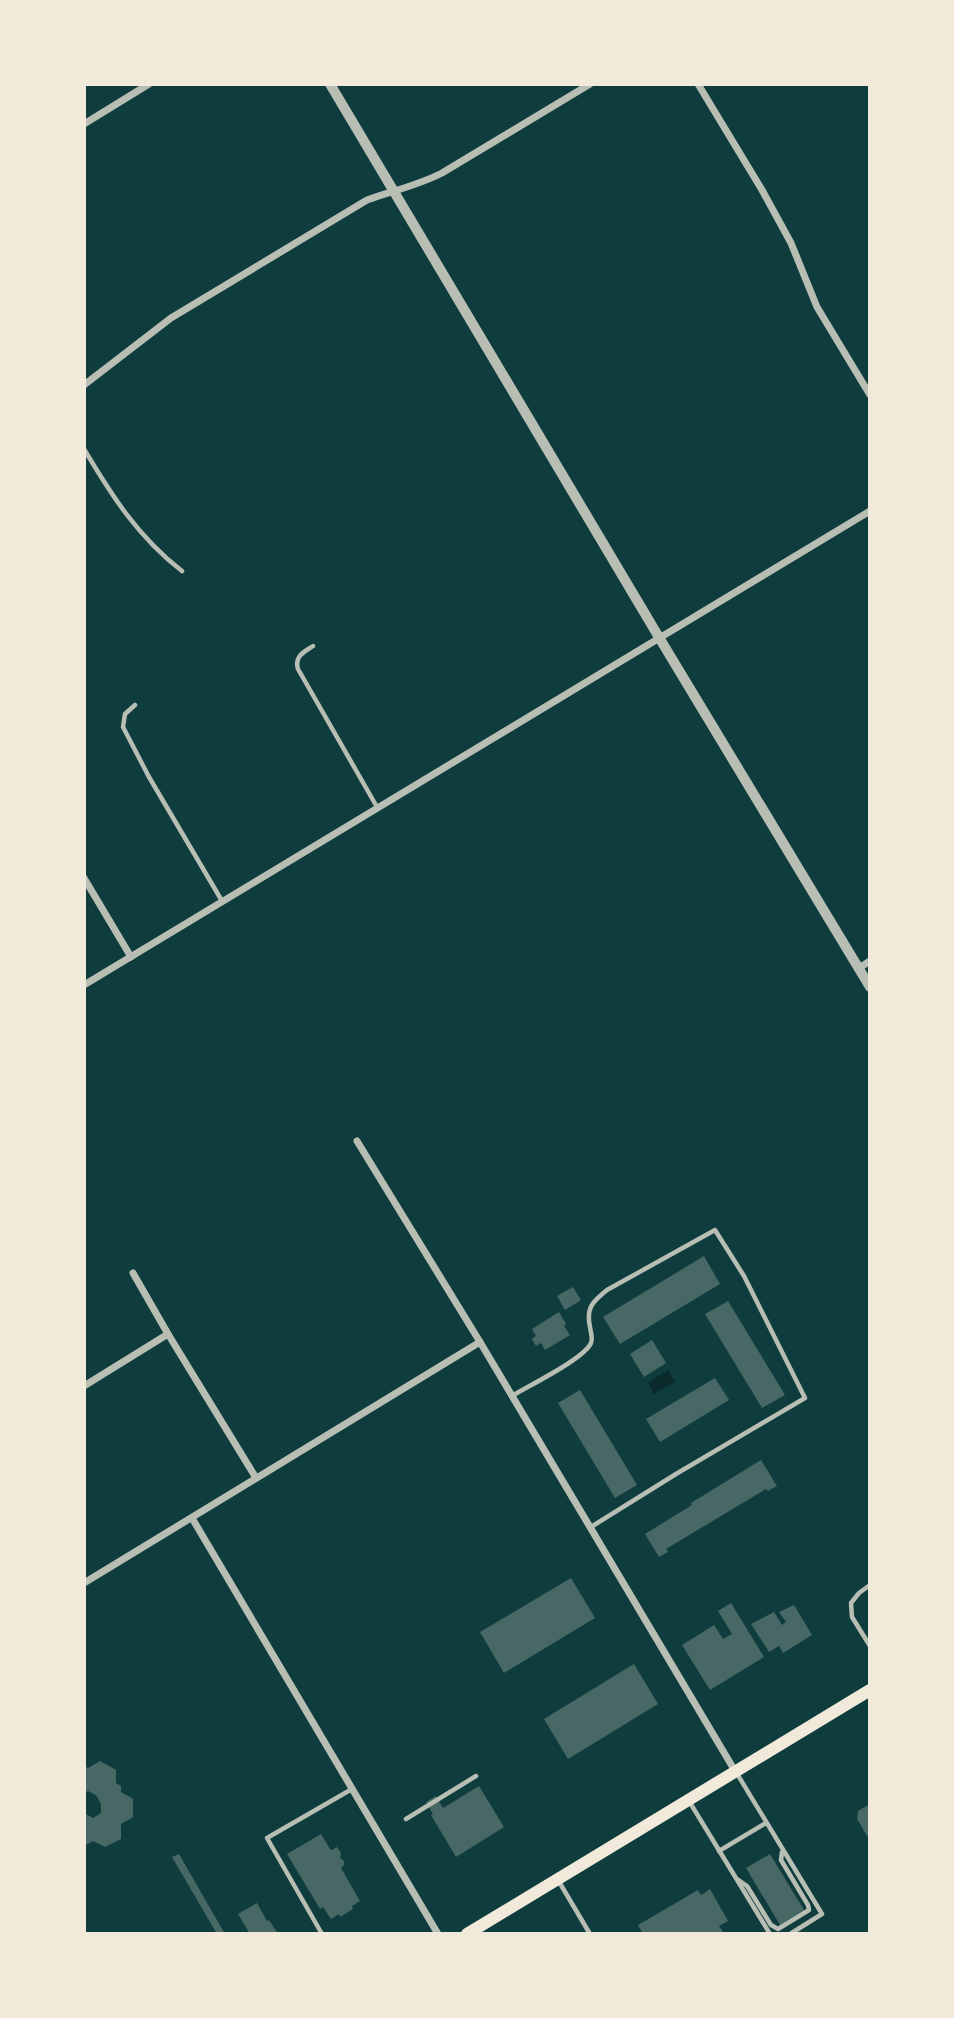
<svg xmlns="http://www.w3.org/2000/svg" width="954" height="2018" font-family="'IBM Plex Sans',sans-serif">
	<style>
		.water { fill: #0a2a2b }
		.building { fill: #486865 }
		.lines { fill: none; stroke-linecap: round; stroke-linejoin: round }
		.service { stroke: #b8beb3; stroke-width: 4.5 }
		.minor { stroke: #b8beb3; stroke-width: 7 }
		.tertiary { stroke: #b8beb3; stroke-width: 10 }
		.primary { stroke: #f1e9da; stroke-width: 12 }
	</style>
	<rect width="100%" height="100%" fill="#0f3d3e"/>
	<path class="water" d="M 668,1370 L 675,1382 L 654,1394 L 648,1383 Z"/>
	<g class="building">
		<path d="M 704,1256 L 720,1284 L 620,1344 L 603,1317 Z"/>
		<path d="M 573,1287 L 581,1300 L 565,1310 L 557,1296 Z"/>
		<path d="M 728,1301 L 785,1395 L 762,1408 L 705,1314 Z"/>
		<path d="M 559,1312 L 566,1324 L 564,1326 L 570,1335 L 545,1350 L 541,1343 L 536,1346 L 532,1339 L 536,1336 L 532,1329 Z"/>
		<path d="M 652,1340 L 666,1363 L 644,1377 L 630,1354 Z"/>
		<path d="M 715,1378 L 729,1400 L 660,1442 L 646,1419 Z"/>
		<path d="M 580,1390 L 637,1485 L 615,1498 L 558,1403 Z"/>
		<path d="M 761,1460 L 777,1486 L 768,1491 L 766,1489 L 666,1549 L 668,1552 L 659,1557 L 645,1534 L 692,1505 L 691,1503 Z"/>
		<path d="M 571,1578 L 595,1618 L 504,1673 L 480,1632 Z"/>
		<path d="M 731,1603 L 764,1657 L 710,1690 L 682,1645 L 714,1625 L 723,1639 L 732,1634 L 718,1611 Z"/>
		<path d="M 794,1605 L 812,1635 L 783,1653 L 779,1646 L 769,1652 L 751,1624 L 774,1612 L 782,1625 L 786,1622 L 779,1612 Z"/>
		<path d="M 634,1664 L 658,1704 L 568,1759 L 544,1719 Z"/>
		<path d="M 100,1761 L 116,1770 L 116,1783 L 121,1786 L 121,1792 L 133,1799 L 133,1817 L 121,1824 L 121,1839 L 105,1847 L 93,1841 L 84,1846 L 84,1813 L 93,1818 L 101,1813 L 101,1804 L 96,1795 L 88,1791 L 84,1793 L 84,1766 L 88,1768 Z"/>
		<path d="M 479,1786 L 504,1827 L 456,1857 L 431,1815 L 433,1814 L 426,1802 L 436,1796 L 443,1808 Z"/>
		<path d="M 870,1804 L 870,1841 L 857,1819 L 858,1811 Z"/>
		<path d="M 321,1834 L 330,1849 L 332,1850 L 337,1847 L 341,1853 L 340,1858 L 344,1861 L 344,1865 L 341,1868 L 360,1901 L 352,1906 L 353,1909 L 340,1917 L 339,1914 L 331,1919 L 323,1907 L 320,1909 L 287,1854 Z"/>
		<path d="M 179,1854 L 225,1934 L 217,1934 L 172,1857 Z"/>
		<path d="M 770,1854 L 804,1910 L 780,1925 L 746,1868 Z"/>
		<path d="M 710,1889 L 728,1921 L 719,1926 L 723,1932 L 719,1934 L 643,1934 L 638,1925 L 698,1890 L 701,1895 Z"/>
		<path d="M 257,1903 L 267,1921 L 269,1920 L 278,1934 L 250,1934 L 238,1914 Z"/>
	</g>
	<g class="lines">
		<g class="service">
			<path d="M 84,449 C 112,496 138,537 182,571"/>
			<path d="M 313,646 C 304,652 294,656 298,669 L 377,807"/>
			<path d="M 135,705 L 125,714 L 123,727 L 149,777 L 222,901"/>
			<path d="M 512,1396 C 528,1386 584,1359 591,1343 C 593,1338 591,1334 590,1327 C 586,1308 592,1302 607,1290 L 715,1230 L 744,1276 L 805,1398 L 676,1474 L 591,1527"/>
			<path d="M 870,1585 L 859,1593 L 851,1603 L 852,1617 L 870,1646"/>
			<path d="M 736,1772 L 822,1914 L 790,1934"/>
			<path d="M 689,1801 L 770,1934"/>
			<path d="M 406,1819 L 476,1776"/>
			<path d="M 719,1851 L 766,1823"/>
			<path d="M 737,1879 L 747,1886 L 771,1925 L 778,1929 L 809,1910 L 808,1905 L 781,1860 L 782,1852"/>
			<path d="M 558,1880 L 590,1934"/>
			<path d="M 322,1934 L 267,1838 L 352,1789"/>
		</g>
		<g class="minor">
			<path d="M 698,84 L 762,190 L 791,243 L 817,307 L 870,395"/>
			<path d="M 84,124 L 149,84"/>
			<path d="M 84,385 L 171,318 L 367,200 C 392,191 419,185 442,173 L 590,84"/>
			<path d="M 84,878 L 131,957"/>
			<path d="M 859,968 L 870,961"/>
			<path d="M 84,985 L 870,511"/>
			<path d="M 357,1141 L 480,1342 L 735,1771"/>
			<path d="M 133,1273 L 168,1334 L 256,1478"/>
			<path d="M 84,1386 L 168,1334"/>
			<path d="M 192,1518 L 438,1934"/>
			<path d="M 84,1583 L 480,1342"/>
		</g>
		<path class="tertiary" d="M 330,84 L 660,639 L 870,987"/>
		<path class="primary" d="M 467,1934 L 870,1690"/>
	</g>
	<rect width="954" height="2018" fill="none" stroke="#f1e9da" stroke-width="172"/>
</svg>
